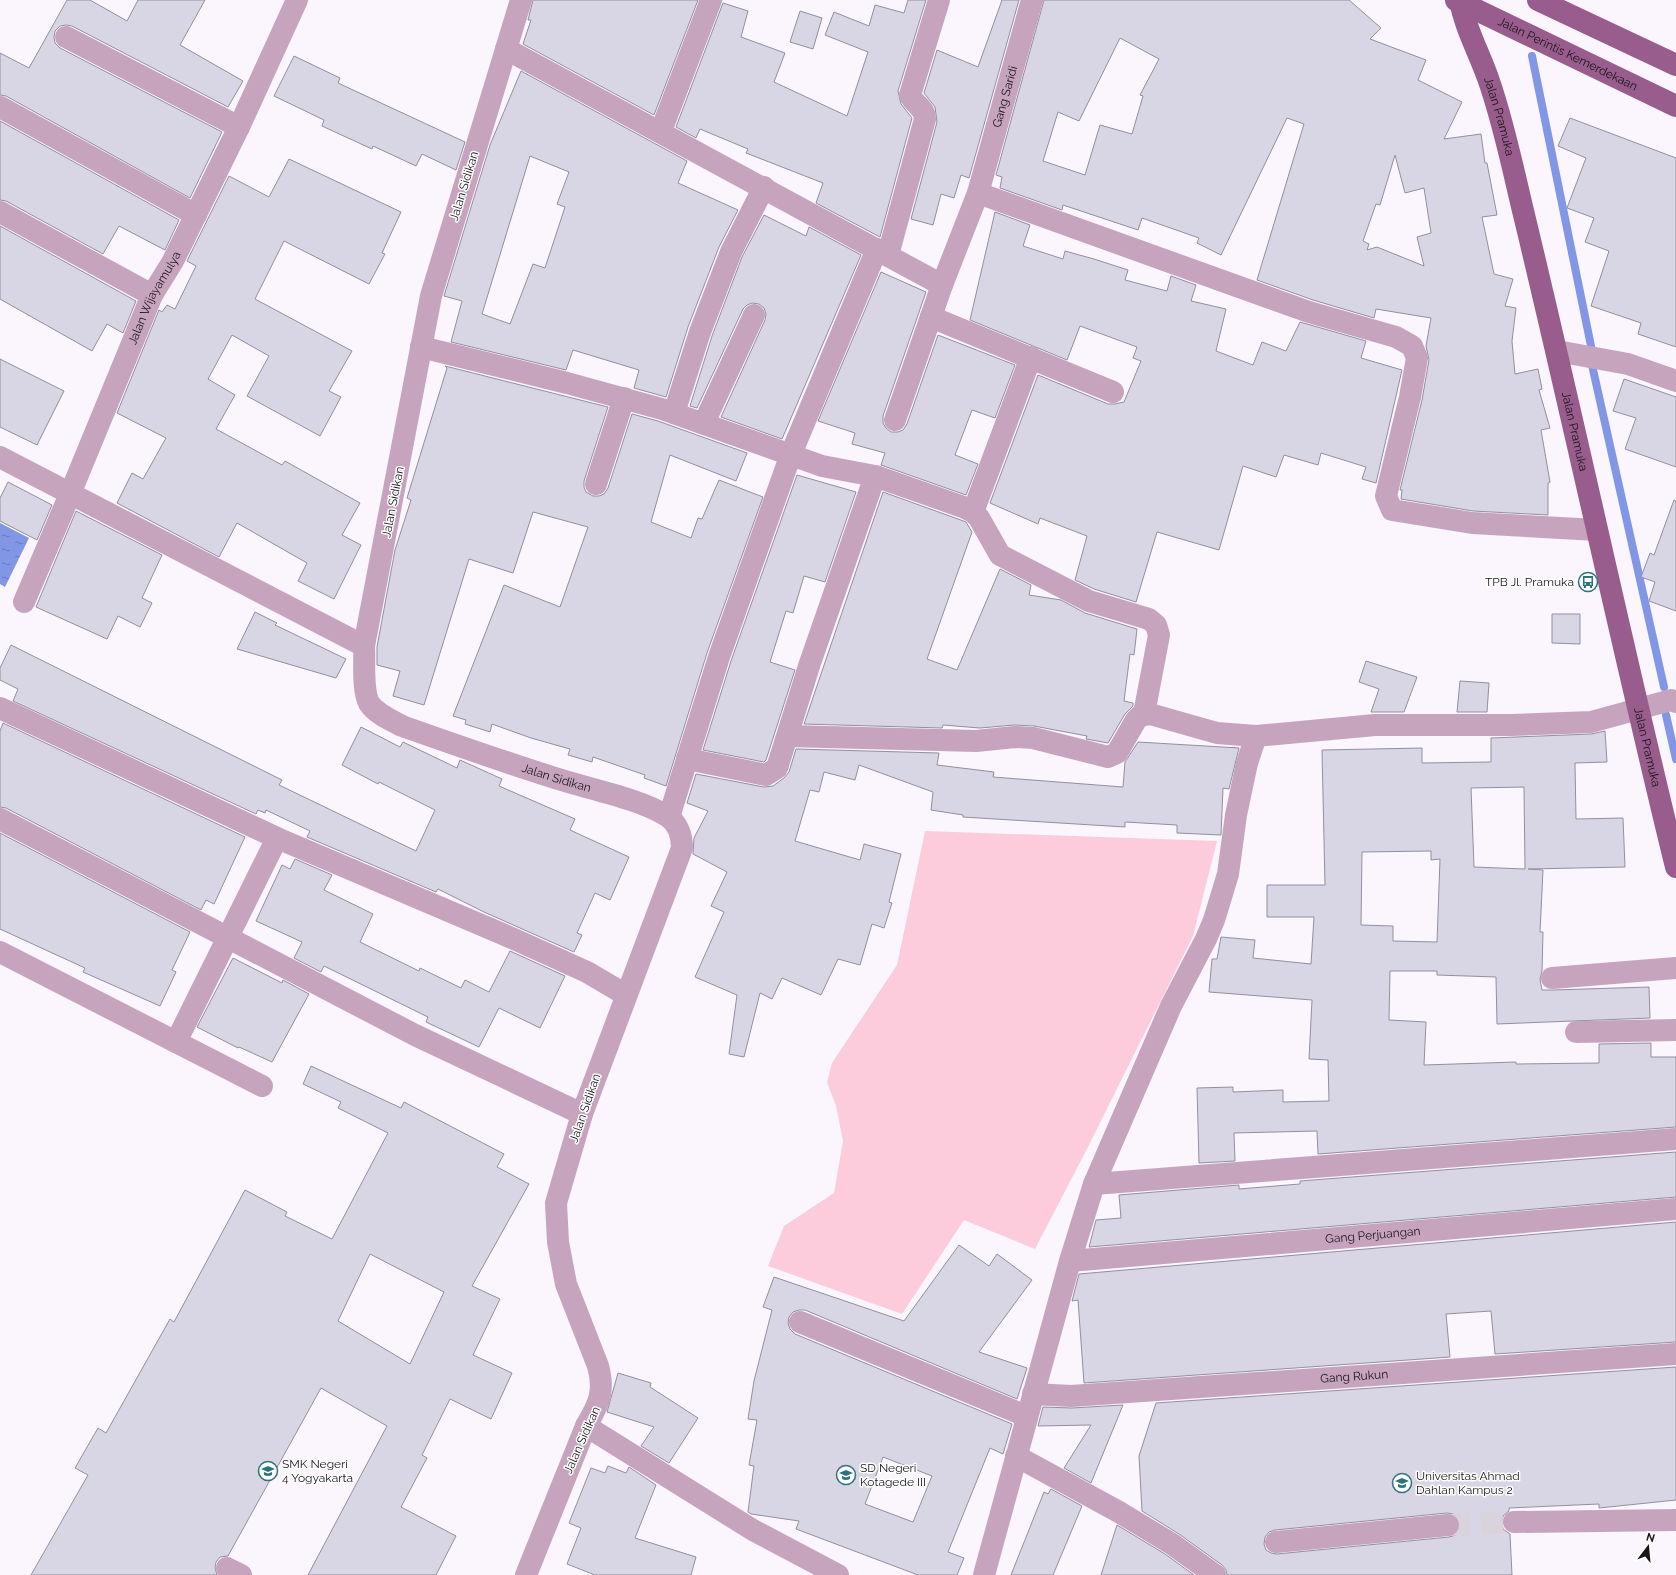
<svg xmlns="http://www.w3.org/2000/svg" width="1676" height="1575" font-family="Raleway,sans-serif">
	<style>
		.park { fill: #fccbdc }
		.water { fill: url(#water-ripples) }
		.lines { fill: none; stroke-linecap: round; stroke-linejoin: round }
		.stream { stroke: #8296e6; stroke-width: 8 }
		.building { fill: #d8d5e5; stroke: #928f9e; fill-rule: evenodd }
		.minor-tunnel { stroke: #d9d3dc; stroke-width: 22; stroke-dasharray: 22 11; stroke-linecap: butt }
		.minor { stroke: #c7a4be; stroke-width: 22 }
		.major { stroke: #995d8d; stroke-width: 22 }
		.labels { text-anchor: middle; stroke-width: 3; stroke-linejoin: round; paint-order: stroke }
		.street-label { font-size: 12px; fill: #18151a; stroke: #fff }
		.poi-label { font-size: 12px; fill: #18151a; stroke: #fff; text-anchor: start }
	</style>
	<defs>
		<pattern id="water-ripples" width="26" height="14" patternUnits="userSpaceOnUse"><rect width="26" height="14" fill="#8296e6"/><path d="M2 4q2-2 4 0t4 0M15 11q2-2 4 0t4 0" fill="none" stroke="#6979ba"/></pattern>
	</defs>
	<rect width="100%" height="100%" fill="#fbf5fe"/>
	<path class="park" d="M 925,831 L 1217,841 L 1193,936 L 1089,1145 L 1035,1249 L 964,1220 L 902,1314 L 768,1266 L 784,1226 L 834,1193 L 843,1141 L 836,1106 L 827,1082 L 832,1063 L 897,965 Z"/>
	<path class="water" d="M 0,523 L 29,538 L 5,587 L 0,584 Z"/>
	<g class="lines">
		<g class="stream">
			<path d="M 1532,56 L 1591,346"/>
			<path d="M 1592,365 L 1664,687"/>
			<path d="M 1666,715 L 1676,759"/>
		</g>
	</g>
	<g class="building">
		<path d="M 67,0 L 90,0 L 127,21 L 138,0 L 205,0 L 180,45 L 243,81 L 228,107 L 72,26 L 66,25 L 60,26 L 55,31 L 54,37 L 55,43 L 60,48 L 222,132 L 190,198 L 6,96 L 0,95 L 0,53 L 29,68 Z"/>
		<path d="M 533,0 L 698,0 L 654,115 L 523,44 L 531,20 L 528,20 Z"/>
		<path d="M 908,0 L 926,0 L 898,91 L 901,104 L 912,118 L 880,237 L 816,203 L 823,183 L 746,153 L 748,149 L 700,129 L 696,138 L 676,127 L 723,3 L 748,11 L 741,37 L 785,53 L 774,82 L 847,116 L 868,52 L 825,35 L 834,12 L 869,26 L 875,5 L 904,13 Z"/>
		<path d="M 1002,0 L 1019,0 L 969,178 L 961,175 L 954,198 L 941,194 L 933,225 L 911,219 L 937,122 L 935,107 L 924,93 L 937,50 L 978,67 Z"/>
		<path d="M 1044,0 L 1349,0 L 1381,28 L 1370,39 L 1426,60 L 1418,80 L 1462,102 L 1444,139 L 1481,134 L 1485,163 L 1487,163 L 1497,215 L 1482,217 L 1494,274 L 1513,279 L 1505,306 L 1516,308 L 1512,341 L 1515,374 L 1538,369 L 1542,389 L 1539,390 L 1550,428 L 1541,430 L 1550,482 L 1548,483 L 1548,515 L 1473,511 L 1401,499 L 1402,490 L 1400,490 L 1422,400 L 1429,360 L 1426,346 L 1431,318 L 1376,309 L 1374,318 L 1313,300 L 1257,280 L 1304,124 L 1287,118 L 1221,255 L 1197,243 L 1199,238 L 1142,218 L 1138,230 L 1063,205 L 1062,210 L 1000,188 L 1002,177 L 996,175 ZM 1120,38 L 1159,59 L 1140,95 L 1143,96 L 1132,134 L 1100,125 L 1085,175 L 1043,161 L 1058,112 L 1079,121 ZM 1395,155 L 1405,193 L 1424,188 L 1431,233 L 1417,237 L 1424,266 L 1377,247 L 1367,250 L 1369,244 L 1363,241 L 1376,204 L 1380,205 Z"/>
		<path d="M 800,11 L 822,18 L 813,49 L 790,42 Z"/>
		<path d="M 294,56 L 340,78 L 338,83 L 465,142 L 456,170 L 422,154 L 416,166 L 373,146 L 372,149 L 322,126 L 324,120 L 274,96 Z"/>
		<path d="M 521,71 L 687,161 L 678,183 L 738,210 L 719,247 L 688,327 L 666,397 L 634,388 L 639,370 L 573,350 L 566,370 L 451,342 L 462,301 L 444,296 L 490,145 ZM 530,156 L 569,172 L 557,204 L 565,207 L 545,268 L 533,264 L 510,324 L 482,314 Z"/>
		<path d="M 1570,118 L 1676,158 L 1676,347 L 1638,334 L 1641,323 L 1591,306 L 1609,251 L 1585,242 L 1594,218 L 1567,208 L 1586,158 L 1558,146 Z"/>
		<path d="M 0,121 L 179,220 L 165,250 L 119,226 L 103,254 L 6,201 L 0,200 Z"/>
		<path d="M 289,159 L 401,212 L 382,253 L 385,254 L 369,284 L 284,241 L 255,299 L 352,351 L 329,391 L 341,397 L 320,436 L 247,396 L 269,356 L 232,335 L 208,379 L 235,395 L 216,429 L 282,465 L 285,461 L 360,503 L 342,535 L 361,545 L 334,599 L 298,581 L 307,563 L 237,523 L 219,557 L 117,503 L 132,473 L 143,479 L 166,438 L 117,413 L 159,310 L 162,312 L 167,305 L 175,309 L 196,266 L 187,261 L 229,176 L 269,197 Z"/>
		<path d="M 995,212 L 1030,225 L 1023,246 L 1063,259 L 1065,251 L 1094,259 L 1128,270 L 1125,280 L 1167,291 L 1171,276 L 1196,285 L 1191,301 L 1226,309 L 1216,351 L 1253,365 L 1262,342 L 1286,351 L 1300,322 L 1366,341 L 1361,358 L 1402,370 L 1376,483 L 1362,479 L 1366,467 L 1321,453 L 1318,465 L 1284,455 L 1276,477 L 1243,466 L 1219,550 L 1157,532 L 1136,602 L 1094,589 L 1075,580 L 1087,536 L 1040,518 L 1038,524 L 990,503 L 1038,375 L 1108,404 L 1115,404 L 1124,402 L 1141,361 L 1133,358 L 1137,347 L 1080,326 L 1067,360 L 970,320 Z"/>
		<path d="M 764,215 L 806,236 L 809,227 L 861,255 L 782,439 L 721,417 L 765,320 L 766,314 L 764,308 L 759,304 L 752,303 L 747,305 L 743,309 L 697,408 L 690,406 L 712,336 L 742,257 Z"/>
		<path d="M 0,226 L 136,301 L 123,333 L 107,324 L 92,351 L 0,299 Z"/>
		<path d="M 881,272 L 926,292 L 883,416 L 883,423 L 886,428 L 891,432 L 898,432 L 903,430 L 907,424 L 938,335 L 1015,365 L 995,418 L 972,410 L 955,455 L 978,464 L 966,495 L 881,465 L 885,453 L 852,444 L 855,433 L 818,421 Z"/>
		<path d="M 0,359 L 64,391 L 37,445 L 0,427 Z"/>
		<path d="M 445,366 L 608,407 L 584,481 L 584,487 L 586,492 L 593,496 L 599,496 L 604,494 L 608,488 L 632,414 L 658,421 L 747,453 L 736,481 L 670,455 L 651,522 L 691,538 L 698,518 L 702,519 L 719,480 L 763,497 L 707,653 L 666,786 L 644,778 L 645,775 L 593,757 L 592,762 L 568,755 L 570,749 L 531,738 L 492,724 L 490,732 L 465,724 L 466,720 L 453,716 L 504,585 L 560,607 L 588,527 L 533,512 L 513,573 L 469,559 L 424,705 L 393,696 L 400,671 L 377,665 L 377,647 L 395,550 L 411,500 L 407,498 L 447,368 Z"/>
		<path d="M 1624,379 L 1676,397 L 1676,467 L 1625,449 L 1636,418 L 1613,411 Z"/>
		<path d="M 797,475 L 856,492 L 825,582 L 804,576 L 793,613 L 786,611 L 770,662 L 795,670 L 766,760 L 764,762 L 703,750 L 731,661 Z"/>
		<path d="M 8,482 L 52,505 L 37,540 L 0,521 L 0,498 Z"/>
		<path d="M 883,492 L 958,519 L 966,522 L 972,532 L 927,659 L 957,670 L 1000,569 L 1031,585 L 1029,595 L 1061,600 L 1085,613 L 1137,629 L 1134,655 L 1130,654 L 1124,701 L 1133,703 L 1133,706 L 1125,714 L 1108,743 L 1086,739 L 1087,736 L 1034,726 L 1014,725 L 980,728 L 943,725 L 942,728 L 804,724 Z"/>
		<path d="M 1674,500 L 1676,501 L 1676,611 L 1649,601 L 1655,582 L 1641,577 L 1650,553 L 1654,555 Z"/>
		<path d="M 76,511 L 162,555 L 142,598 L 152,603 L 140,627 L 118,616 L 107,639 L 36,607 Z"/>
		<path d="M 255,612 L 277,623 L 275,625 L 346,659 L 336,678 L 237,649 Z"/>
		<path d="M 1552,614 L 1580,614 L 1580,644 L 1552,643 Z"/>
		<path d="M 11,645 L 282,780 L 279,785 L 416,851 L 435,810 L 379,782 L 378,784 L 342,765 L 361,727 L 400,747 L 403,742 L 457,768 L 460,760 L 502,779 L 499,786 L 575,819 L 570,830 L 629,857 L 610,900 L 595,893 L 577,933 L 582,935 L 574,952 L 484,912 L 438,889 L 436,892 L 307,837 L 310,831 L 266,810 L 265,813 L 258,810 L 256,814 L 13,701 L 18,689 L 0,680 L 0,668 Z"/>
		<path d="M 1366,661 L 1417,677 L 1404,712 L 1371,712 L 1379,689 L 1359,682 Z"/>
		<path d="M 1460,681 L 1489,683 L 1487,712 L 1457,712 Z"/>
		<path d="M 3,723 L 245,837 L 214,904 L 206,900 L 201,910 L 6,808 L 0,807 L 0,731 Z"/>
		<path d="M 1605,731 L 1607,762 L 1575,763 L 1576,819 L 1623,818 L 1625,867 L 1528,869 L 1543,870 L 1540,932 L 1543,932 L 1542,971 L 1540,979 L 1542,990 L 1553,990 L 1649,987 L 1650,1018 L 1497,1024 L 1496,977 L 1437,975 L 1437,971 L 1390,971 L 1389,1020 L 1426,1022 L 1424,1065 L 1516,1062 L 1516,1064 L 1599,1063 L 1599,1044 L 1651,1043 L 1651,1057 L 1676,1057 L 1676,1127 L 1318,1154 L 1317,1131 L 1234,1133 L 1235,1161 L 1199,1163 L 1197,1088 L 1233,1087 L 1233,1092 L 1283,1090 L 1283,1102 L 1329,1101 L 1328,1060 L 1309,1059 L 1312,1000 L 1209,992 L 1212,959 L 1217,959 L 1221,937 L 1255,940 L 1253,958 L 1311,964 L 1314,917 L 1267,917 L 1267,885 L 1325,885 L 1322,750 L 1422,748 L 1422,763 L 1491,762 L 1491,738 L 1591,734 ZM 1524,787 L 1525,869 L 1474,867 L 1471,788 ZM 1431,851 L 1431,860 L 1440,859 L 1437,942 L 1393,941 L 1393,926 L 1361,925 L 1362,852 Z"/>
		<path d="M 1138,742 L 1239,748 L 1229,789 L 1223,788 L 1221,835 L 1177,833 L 1177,825 L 1125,822 L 1125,827 L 963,817 L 963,815 L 931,810 L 933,792 L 859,765 L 855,780 L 824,772 L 819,792 L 810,790 L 795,841 L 860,860 L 864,844 L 901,854 L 889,902 L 892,903 L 884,928 L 872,924 L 860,965 L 838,959 L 821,995 L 782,978 L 772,999 L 760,993 L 744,1057 L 729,1054 L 737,995 L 695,977 L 724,912 L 711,906 L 727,872 L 693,854 L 694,838 L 708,811 L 687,803 L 696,774 L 764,787 L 773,786 L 784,778 L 789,772 L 796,749 L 939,753 L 937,765 L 994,772 L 993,777 L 1123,787 L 1125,762 Z"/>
		<path d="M 0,833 L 190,932 L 172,970 L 176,972 L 160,1006 L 83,972 L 85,968 L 0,929 Z"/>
		<path d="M 295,859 L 332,875 L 324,890 L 373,914 L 360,942 L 419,971 L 420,968 L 461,988 L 465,980 L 489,992 L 510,951 L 565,976 L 540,1028 L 499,1008 L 479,1047 L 426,1022 L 428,1017 L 324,966 L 321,972 L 294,958 L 302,942 L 256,921 L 282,865 L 290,869 Z"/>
		<path d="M 233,958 L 282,983 L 283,980 L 309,994 L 272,1062 L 239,1047 L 238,1048 L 197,1027 Z"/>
		<path d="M 311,1066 L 401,1108 L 404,1102 L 504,1154 L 497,1167 L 529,1184 L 472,1286 L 500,1299 L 473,1355 L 512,1373 L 491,1419 L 450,1399 L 422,1455 L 427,1458 L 401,1507 L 456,1536 L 436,1575 L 308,1575 L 387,1426 L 321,1388 L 228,1556 L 220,1557 L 216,1562 L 215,1568 L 217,1575 L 31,1575 L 88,1475 L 75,1468 L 98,1428 L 106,1433 L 170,1319 L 174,1322 L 245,1190 L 287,1212 L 285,1216 L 332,1239 L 388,1133 L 338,1108 L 341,1102 L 303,1084 ZM 370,1254 L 444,1292 L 410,1364 L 338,1321 Z"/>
		<path d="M 1676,1152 L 1676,1197 L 1089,1247 L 1096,1220 L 1121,1218 L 1119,1195 L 1239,1185 L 1239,1189 L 1300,1184 L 1300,1181 Z"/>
		<path d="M 1676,1222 L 1676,1342 L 1495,1354 L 1491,1311 L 1446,1314 L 1450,1357 L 1084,1383 L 1078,1300 L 1072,1301 L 1079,1274 Z"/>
		<path d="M 959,1245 L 989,1266 L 997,1254 L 1032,1280 L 979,1352 L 1027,1368 L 1017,1399 L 805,1310 L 799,1310 L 793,1312 L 789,1317 L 788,1323 L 790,1329 L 795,1334 L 1012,1424 L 1003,1454 L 990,1448 L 948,1552 L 964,1558 L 957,1575 L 918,1575 L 796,1529 L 799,1521 L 751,1514 L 748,1512 L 754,1466 L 749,1465 L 757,1420 L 748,1419 L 754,1381 L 772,1310 L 763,1307 L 774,1277 L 904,1321 ZM 883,1457 L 932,1476 L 913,1522 L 865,1504 Z"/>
		<path d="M 1676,1367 L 1676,1500 L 1599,1508 L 1599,1504 L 1509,1508 L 1509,1511 L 1503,1516 L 1502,1523 L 1503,1529 L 1510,1534 L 1512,1575 L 1227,1575 L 1226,1570 L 1222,1565 L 1179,1534 L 1142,1511 L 1139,1456 L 1156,1403 ZM 1447,1513 L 1453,1514 L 1458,1517 L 1460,1524 L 1459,1530 L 1456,1535 L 1449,1537 L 1277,1554 L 1271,1553 L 1266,1550 L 1264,1544 L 1265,1537 L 1269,1532 L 1275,1530 Z"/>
		<path d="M 618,1373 L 651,1383 L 650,1387 L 698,1418 L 669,1463 L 641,1446 L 654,1427 L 607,1412 Z"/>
		<path d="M 1123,1405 L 1091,1483 L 1064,1468 L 1091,1425 L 1038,1426 L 1043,1407 L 1072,1408 Z"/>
		<path d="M 608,1466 L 626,1473 L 629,1467 L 656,1485 L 635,1538 L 696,1557 L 691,1575 L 595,1575 L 567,1564 L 581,1528 L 569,1523 L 591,1468 L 605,1473 Z"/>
		<path d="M 1051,1489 L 1082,1506 L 1053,1575 L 1011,1575 L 1044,1492 L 1048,1494 Z"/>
		<path d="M 1117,1525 L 1165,1554 L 1194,1575 L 1101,1575 Z"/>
	</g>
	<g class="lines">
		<path class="minor-tunnel" d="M 1448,1525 L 1514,1522"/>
		<g class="minor">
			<path id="s1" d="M 521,0 L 431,296 L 364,646 C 365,661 362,690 369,703 C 376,714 391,720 402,726 C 453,744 504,762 555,778 C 589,789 638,798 667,816 C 678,823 682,836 682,848 L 582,1114 L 556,1203 L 558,1242 L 566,1284 L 598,1366 C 605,1392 599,1404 586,1426 L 526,1575"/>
			<path d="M 66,37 L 239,127"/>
			<path d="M 506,49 L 942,285"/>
			<path d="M 0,107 L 196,215"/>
			<path d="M 661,131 L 711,0"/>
			<path id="s2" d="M 978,193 L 1032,0"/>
			<path d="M 0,212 L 152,295"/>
			<path d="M 888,255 L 925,119 C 925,107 914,105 910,95 L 939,0"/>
			<path d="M 931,317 L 1113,392"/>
			<path d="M 421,347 L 567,383 L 662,409 L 822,466 L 875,476 L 963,507 L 973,512 L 979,518 L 1000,555 L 1089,601 L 1149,619 L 1156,625 L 1159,635 L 1144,714"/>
			<path d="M 1557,351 L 1628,364 L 1676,381"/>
			<path d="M 674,413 L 700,332 L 731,252 L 764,187"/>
			<path d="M 895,420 L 942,285 L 978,193 L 1309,312 L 1396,337 L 1412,346 L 1417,358 L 1410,397 L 1386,496 L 1392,510 L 1472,523 L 1597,530"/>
			<path d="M 704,423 L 754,315"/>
			<path d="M 0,457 L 364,646"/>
			<path d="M 596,484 L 624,398"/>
			<path d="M 973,512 L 1031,357"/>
			<path id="s3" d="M 24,602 L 70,494 L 152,295 L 173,261 L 239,127 L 297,0"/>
			<path d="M 0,708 L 277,838 L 514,939 L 587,972 L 626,995"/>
			<path d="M 788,736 L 976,741 L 1015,737 L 1033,738 L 1108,757 L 1117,753 L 1136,720 L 1140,716 L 1150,714 L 1217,733 L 1256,736 L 1375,725 L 1512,725 L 1591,722 L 1671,700 L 1676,702"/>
			<path d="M 687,759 L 766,775 L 777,768 L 810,663 L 875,476"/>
			<path d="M 669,817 L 719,657 L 791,454 L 877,249"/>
			<path d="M 0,819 L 415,1035 L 582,1114"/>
			<path d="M 0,952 L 262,1086"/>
			<path d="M 1552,978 L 1676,968"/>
			<path d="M 1576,1032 L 1676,1030"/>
			<path d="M 176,1042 L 277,838"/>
			<path d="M 1094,1184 L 1676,1139"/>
			<path id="s4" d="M 1070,1261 L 1676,1209"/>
			<path d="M 800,1322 L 1026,1416"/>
			<path id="s5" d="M 1033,1394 L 1071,1396 L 1676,1354"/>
			<path d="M 586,1426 L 753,1530 L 838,1575"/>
			<path d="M 1016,1456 L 1119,1512 L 1172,1544 L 1215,1575"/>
			<path d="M 1514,1522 L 1676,1520"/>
			<path d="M 1276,1542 L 1448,1525"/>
			<path d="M 227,1568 L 241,1575"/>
			<path d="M 984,1575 L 1070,1261 L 1094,1184 L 1171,1006 L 1206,939 L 1214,920 L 1228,874 L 1236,815 L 1247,763 L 1256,736"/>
		</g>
		<g class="major">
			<path id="s6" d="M 1456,0 L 1676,106"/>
			<path id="s7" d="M 1460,0 C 1465,29 1481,56 1490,84 C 1505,128 1514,174 1525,219 C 1577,435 1623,651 1676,867"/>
			<path d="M 1538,0 L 1676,65"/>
		</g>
	</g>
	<defs>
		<g id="bus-ring" transform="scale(1)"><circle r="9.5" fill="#fff" stroke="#2b737e" stroke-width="1.5"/><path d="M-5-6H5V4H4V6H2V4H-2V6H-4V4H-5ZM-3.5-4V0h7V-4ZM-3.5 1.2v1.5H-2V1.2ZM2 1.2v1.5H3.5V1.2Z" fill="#2b737e"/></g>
		<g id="school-ring" transform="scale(1)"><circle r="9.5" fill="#fff" stroke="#2b737e" stroke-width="1.5"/><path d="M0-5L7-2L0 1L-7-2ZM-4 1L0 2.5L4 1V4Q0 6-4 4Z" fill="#2b737e"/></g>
		<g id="university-ring" transform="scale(1)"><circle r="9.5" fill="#fff" stroke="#2b737e" stroke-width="1.5"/><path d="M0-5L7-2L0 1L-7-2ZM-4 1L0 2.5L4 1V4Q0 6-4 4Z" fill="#2b737e"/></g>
	</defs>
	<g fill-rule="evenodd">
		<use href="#bus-ring" x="1588" y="582"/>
		<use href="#school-ring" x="268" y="1471"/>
		<use href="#school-ring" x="846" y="1475"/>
		<use href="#university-ring" x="1402" y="1483"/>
	</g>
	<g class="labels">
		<g class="street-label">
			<text dy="4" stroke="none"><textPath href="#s6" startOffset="124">Jalan Perintis Kemerdekaan</textPath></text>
			<text dy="4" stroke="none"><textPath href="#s2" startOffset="100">Gang Saridi</textPath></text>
			<text dy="4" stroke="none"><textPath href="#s7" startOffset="123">Jalan Pramuka</textPath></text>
			<text transform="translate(464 186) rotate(-73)" y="4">Jalan Sidikan</text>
			<text dy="4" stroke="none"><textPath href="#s3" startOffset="331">Jalan Wijayamulya</textPath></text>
			<text dy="4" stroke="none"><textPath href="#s7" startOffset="447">Jalan Pramuka</textPath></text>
			<text transform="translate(393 502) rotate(-79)" y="4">Jalan Sidikan</text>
			<text dy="4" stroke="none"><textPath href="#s7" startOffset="771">Jalan Pramuka</textPath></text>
			<text dy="4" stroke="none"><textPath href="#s1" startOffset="927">Jalan Sidikan</textPath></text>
			<text transform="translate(585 1108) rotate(-71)" y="4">Jalan Sidikan</text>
			<text dy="4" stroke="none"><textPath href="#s4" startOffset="304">Gang Perjuangan</textPath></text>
			<text dy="4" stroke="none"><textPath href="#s5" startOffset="322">Gang Rukun</textPath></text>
			<text transform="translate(582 1440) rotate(-66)" y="4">Jalan Sidikan</text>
		</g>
		<g class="poi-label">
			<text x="1574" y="586" text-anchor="end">TPB Jl. Pramuka</text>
			<text x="282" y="1468">SMK Negeri<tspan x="282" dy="14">4 Yogyakarta</tspan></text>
			<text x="860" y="1472">SD Negeri<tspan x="860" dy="14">Kotagede III</tspan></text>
			<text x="1416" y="1480">Universitas Ahmad<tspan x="1416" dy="14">Dahlan Kampus 2</tspan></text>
		</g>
	</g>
	<g transform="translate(1648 1547) rotate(16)" stroke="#ffffff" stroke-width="3" paint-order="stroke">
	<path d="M0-3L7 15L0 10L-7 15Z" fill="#18151a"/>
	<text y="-6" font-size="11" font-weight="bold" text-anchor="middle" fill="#18151a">N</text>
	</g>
</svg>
